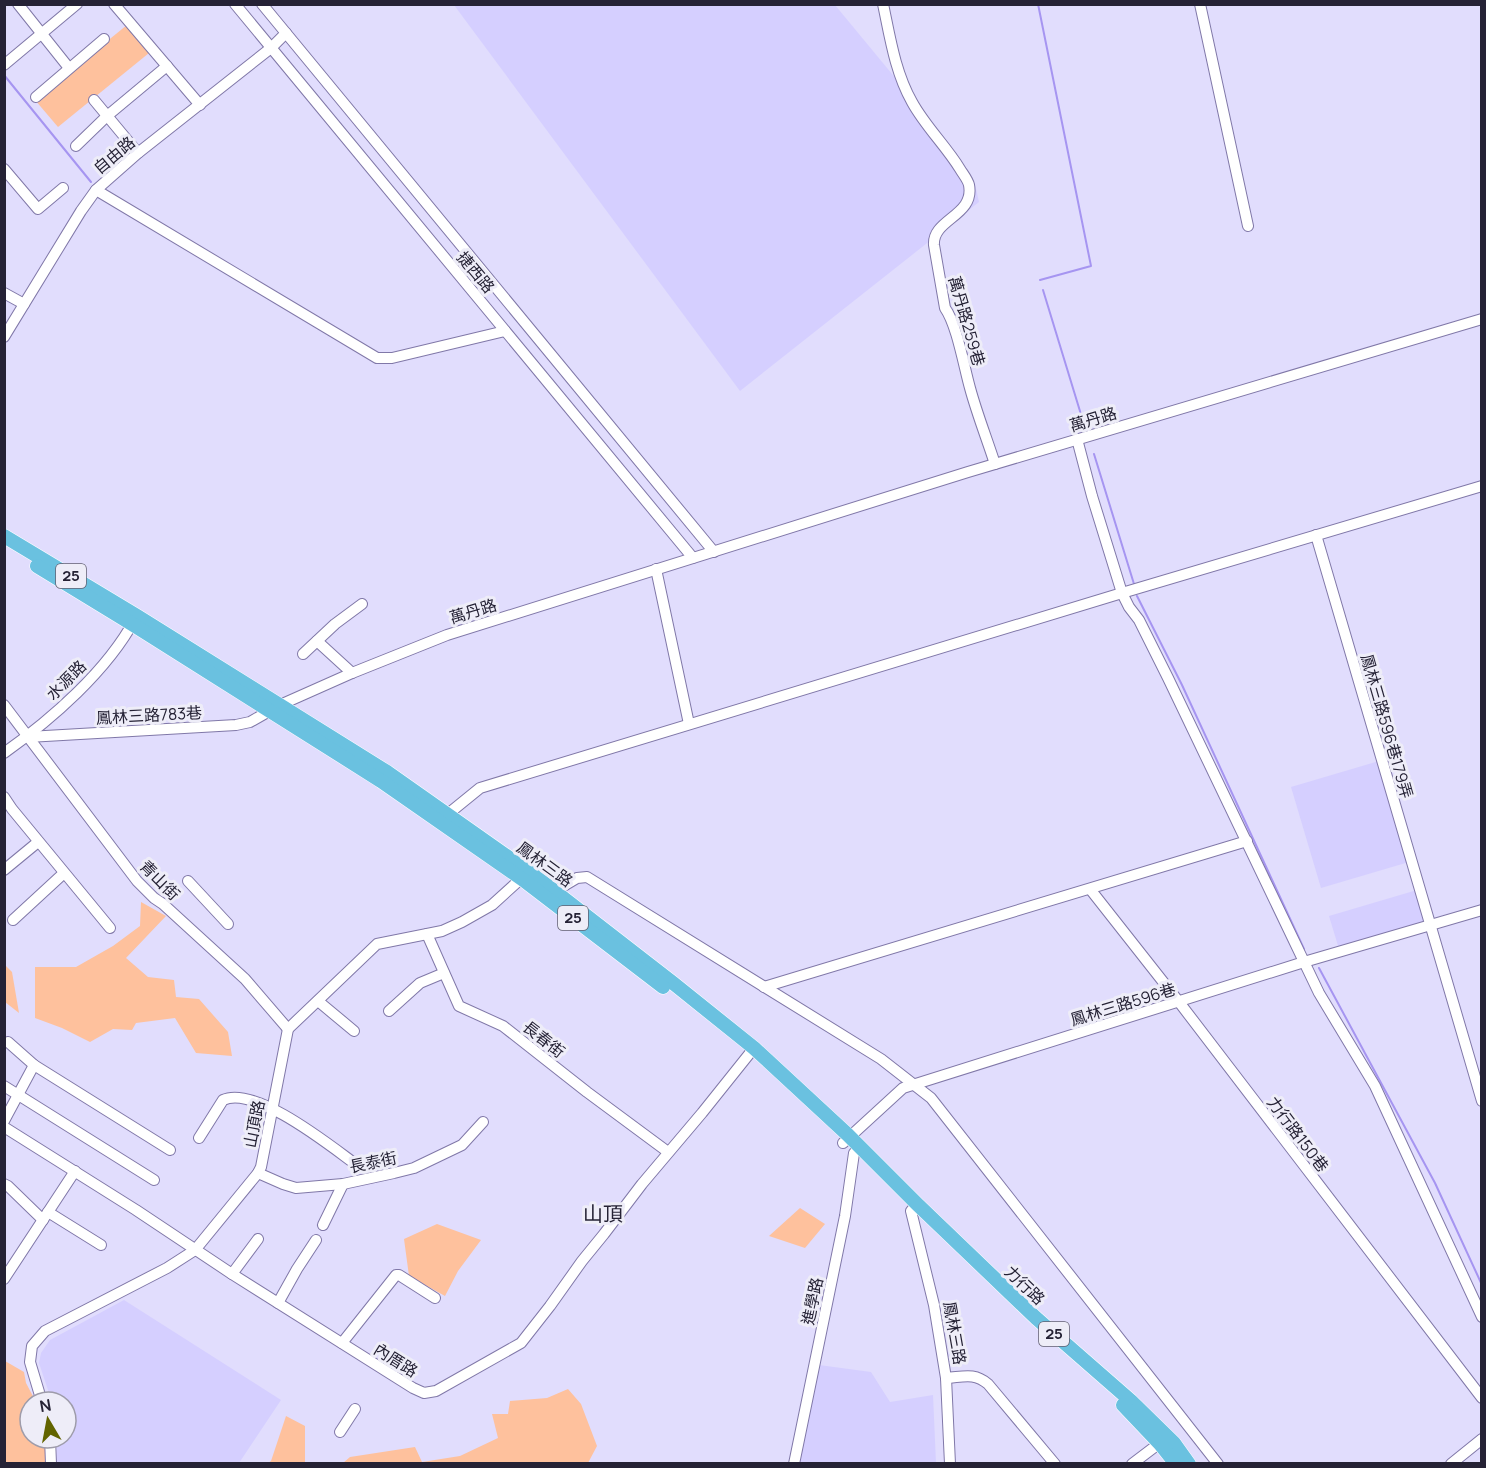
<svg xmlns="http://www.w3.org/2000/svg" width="1486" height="1468" font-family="Manrope,'Noto Sans TC',sans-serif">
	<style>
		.built { fill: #d5cfff }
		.green { fill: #fec19d }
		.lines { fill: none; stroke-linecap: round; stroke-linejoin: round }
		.stream { stroke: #a695f1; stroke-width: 2 }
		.minor-casing { stroke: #8078a8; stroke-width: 12 }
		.major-casing { stroke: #fff; stroke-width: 15 }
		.minor { stroke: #fff; stroke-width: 10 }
		.major { stroke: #6ac1e0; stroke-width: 14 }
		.labels { text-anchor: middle; stroke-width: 6; stroke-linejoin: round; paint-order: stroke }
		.shield { fill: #eeedf8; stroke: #615f70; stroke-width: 1.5 }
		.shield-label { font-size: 15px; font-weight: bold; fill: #252235 }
		.street-label { font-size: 16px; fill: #252235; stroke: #eeedf8 }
		.quarter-label { font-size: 20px; fill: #252235; stroke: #eeedf8 }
	</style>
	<rect width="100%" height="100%" fill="#e1ddfd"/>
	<g class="built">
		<path d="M 454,5 L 835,5 L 935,126 L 975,184 L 979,202 L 740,391 Z"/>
		<path d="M 1379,761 L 1409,862 L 1321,888 L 1291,787 Z"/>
		<path d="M 1417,890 L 1427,923 L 1339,949 L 1329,916 Z"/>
		<path d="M 124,1300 L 281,1400 L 239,1463 L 57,1463 L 57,1438 L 66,1438 L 66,1402 L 52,1402 L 39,1363 L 41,1353 L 50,1340 Z"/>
		<path d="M 819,1365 L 871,1372 L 890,1402 L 933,1395 L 936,1463 L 799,1464 Z"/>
	</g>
	<g class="green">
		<path d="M 127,25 L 149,53 L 58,127 L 35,100 Z"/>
		<path d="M 141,902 L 166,916 L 126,958 L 148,977 L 174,980 L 176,997 L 199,999 L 228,1032 L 232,1056 L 196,1053 L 175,1018 L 136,1023 L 132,1030 L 113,1029 L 90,1042 L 62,1028 L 35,1018 L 35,967 L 76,967 L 113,946 L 140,926 Z"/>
		<path d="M 4,964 L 12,972 L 19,1013 L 5,1002 Z"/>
		<path d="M 800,1208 L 825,1224 L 805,1248 L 769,1236 Z"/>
		<path d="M 437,1224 L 481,1240 L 458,1271 L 445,1296 L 409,1276 L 404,1239 Z"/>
		<path d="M 5,1361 L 24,1372 L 26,1383 L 36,1402 L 30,1402 L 30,1438 L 43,1438 L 47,1463 L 5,1464 Z"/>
		<path d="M 568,1389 L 581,1404 L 597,1446 L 588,1463 L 343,1463 L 350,1457 L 415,1447 L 422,1462 L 460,1456 L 498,1438 L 492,1414 L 508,1414 L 510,1401 L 547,1398 Z"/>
		<path d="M 286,1416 L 305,1426 L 305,1463 L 268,1463 L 271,1461 Z"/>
	</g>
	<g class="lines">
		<g class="stream">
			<path d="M 1038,4 L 1091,266 L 1040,280"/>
			<path d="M 4,75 L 91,182"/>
			<path d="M 1043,290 L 1083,421"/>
			<path d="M 1094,454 L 1134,584"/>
			<path d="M 1137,596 L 1182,685 L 1304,949"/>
			<path d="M 1319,968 L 1435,1183 L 1482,1285"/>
		</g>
		<g class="minor-casing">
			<g id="minor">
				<path d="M 18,4 L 69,68"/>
				<path d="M 114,4 L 200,105"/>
				<path d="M 235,4 L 693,558"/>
				<path d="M 262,4 L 714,552"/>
				<path d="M 883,4 C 890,37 895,72 912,102 C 925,126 946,146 960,169 C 963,174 968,180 969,185 C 975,216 932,219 934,245 L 945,308 C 957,325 964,367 970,388 C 977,414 987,439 995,464"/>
				<path d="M 1200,4 L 1248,226"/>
				<path d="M 4,65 L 77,4"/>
				<path d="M 36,97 L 104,39"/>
				<path d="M 94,100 L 138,153"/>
				<path d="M 76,146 L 107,116 L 167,66"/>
				<path d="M 4,169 L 38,209 L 63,188"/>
				<path d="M 96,190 L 377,358 L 392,358 L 505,331"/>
				<path d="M 4,293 L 24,304"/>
				<path d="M 4,337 L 81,211 L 96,190 L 138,153 L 271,48 L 286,33"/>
				<path d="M 1077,439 L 1092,496 L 1122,593 L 1129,607 L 1139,620 L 1168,678 L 1319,993 L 1375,1086 L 1482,1317"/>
				<path d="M 1316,535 L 1482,1101"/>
				<path d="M 656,569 L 689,724"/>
				<path d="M 317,641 L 352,673"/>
				<path d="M 303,654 L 335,624 L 362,604"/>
				<path d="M 4,705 L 137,881 L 154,898 L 163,904 L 245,979 L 288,1029"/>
				<path d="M 28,737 L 236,725 L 250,722 L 280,705 L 352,673 L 447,635 L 968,472 L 1482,319"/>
				<path d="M 4,753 C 52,719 107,671 135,619"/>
				<path d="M 4,797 L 12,809 L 110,928"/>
				<path d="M 448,814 L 480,788 L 1122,593 L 1482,486"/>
				<path d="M 4,870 L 38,842"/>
				<path d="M 188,881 L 228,924"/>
				<path d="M 1090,889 L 1179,1002 L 1482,1398"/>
				<path d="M 555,891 L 577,878 L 587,877 L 881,1059 L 931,1098 L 1218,1464"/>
				<path d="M 13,920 L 64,873"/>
				<path d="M 427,934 L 459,1006 L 503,1026 L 587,1092 L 668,1152"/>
				<path d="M 764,987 L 1247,841"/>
				<path d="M 318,1001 L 354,1031"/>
				<path d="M 389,1011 L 420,983 L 444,973"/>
				<path d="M 8,1042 L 34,1065 L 170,1150"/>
				<path d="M 4,1086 L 154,1180"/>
				<path d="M 4,1121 L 34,1065"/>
				<path d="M 4,1127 L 136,1210 L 232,1274 L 413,1388 L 424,1393 L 436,1391 L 521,1343 L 550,1306 L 582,1261 L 604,1234 L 642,1184 L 702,1113 L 754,1048"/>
				<path d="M 199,1138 L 223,1100 C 254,1085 328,1144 354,1163"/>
				<path d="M 843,1143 L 903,1088 L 1304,962 L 1482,910"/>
				<path d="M 258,1173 L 283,1184 L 296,1188 L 343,1184 L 394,1173 L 414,1168 L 462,1145 L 483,1122"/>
				<path d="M 4,1184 L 8,1186 L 43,1220"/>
				<path d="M 917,1204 L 911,1211 L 934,1305 L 946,1378 L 950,1464"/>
				<path d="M 48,1212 L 101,1245"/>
				<path d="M 323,1225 L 343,1184"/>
				<path d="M 232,1274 L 258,1239"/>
				<path d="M 4,1279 L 75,1171"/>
				<path d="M 278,1303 L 297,1269 L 316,1240"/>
				<path d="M 342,1343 L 396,1275 L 399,1275 L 435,1298"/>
				<path d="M 946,1378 C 963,1377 974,1372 988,1384 L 1055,1464"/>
				<path d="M 42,1402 L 30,1362 L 32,1346 L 45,1331 L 167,1268 L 195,1250 L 258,1173 L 261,1167 L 288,1029 L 377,944 L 442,931 L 462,922 L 492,905 L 525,875"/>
				<path d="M 340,1432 L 355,1409"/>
				<path d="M 50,1438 L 51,1464"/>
				<path d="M 794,1464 L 845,1216 L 854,1153 L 861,1147"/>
				<path d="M 1132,1464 L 1165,1439"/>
				<path d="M 1451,1464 L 1482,1439"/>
			</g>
		</g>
		<g class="major-casing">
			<g id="major">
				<path d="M 4,536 L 137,616 L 387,772 L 535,876 L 673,983 L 754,1048 L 847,1134 L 917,1204 L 1036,1318 L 1131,1401 L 1174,1443 L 1189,1464"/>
				<path d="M 37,566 L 132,624 L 381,781 L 522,879 L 663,987"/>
				<path d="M 1123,1405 L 1160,1444 L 1176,1464"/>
			</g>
		</g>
		<use href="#minor" class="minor"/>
		<use href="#major" class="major"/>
	</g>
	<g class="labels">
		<g class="shield">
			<rect x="56" y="564" width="30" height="24" rx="4.5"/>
			<rect x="558" y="906" width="30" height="24" rx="4.5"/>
			<rect x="1039" y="1322" width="30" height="24" rx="4.5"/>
		</g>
		<g class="shield-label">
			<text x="71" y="581">25</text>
			<text x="573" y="923">25</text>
			<text x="1054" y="1339">25</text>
		</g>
		<g class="street-label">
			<text transform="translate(114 155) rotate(-40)" y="6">自由路</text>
			<text transform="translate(476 272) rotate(50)" y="6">捷西路</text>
			<text transform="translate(967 321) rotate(74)" y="6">萬丹路259巷</text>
			<text transform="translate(1093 419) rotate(-17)" y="6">萬丹路</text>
			<text transform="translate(473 611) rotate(-17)" y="6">萬丹路</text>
			<text transform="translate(66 680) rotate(-45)" y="6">水源路</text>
			<text transform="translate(149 715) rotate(-3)" y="6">鳳林三路783巷</text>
			<text transform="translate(1387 726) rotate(74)" y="6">鳳林三路596巷179弄</text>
			<text transform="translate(545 864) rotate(36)" y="6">鳳林三路</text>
			<text transform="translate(160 880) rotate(45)" y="6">青山街</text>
			<text transform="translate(1123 1004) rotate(-17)" y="6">鳳林三路596巷</text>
			<text transform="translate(544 1039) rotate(38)" y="6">長春街</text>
			<text transform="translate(254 1124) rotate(-79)" y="6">山頂路</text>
			<text transform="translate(1298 1134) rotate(53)" y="6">力行路150巷</text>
			<text transform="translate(373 1162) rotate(-12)" y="6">長泰街</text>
			<text transform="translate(1025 1285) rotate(44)" y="6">力行路</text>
			<text transform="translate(812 1301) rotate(-78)" y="6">進學路</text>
			<text transform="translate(955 1333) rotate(80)" y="6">鳳林三路</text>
			<text transform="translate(396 1360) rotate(32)" y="6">內厝路</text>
		</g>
		<g class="quarter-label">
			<text x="603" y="1221">山頂</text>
		</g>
	</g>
	<rect width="1486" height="1468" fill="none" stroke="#252235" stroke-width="12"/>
	<g transform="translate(48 1420) rotate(350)"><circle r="28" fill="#eeedf8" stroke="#9e9caa" stroke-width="1.5"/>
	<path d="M0-4.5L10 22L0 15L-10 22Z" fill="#626400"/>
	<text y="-9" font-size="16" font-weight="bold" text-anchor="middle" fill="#252235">N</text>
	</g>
</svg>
